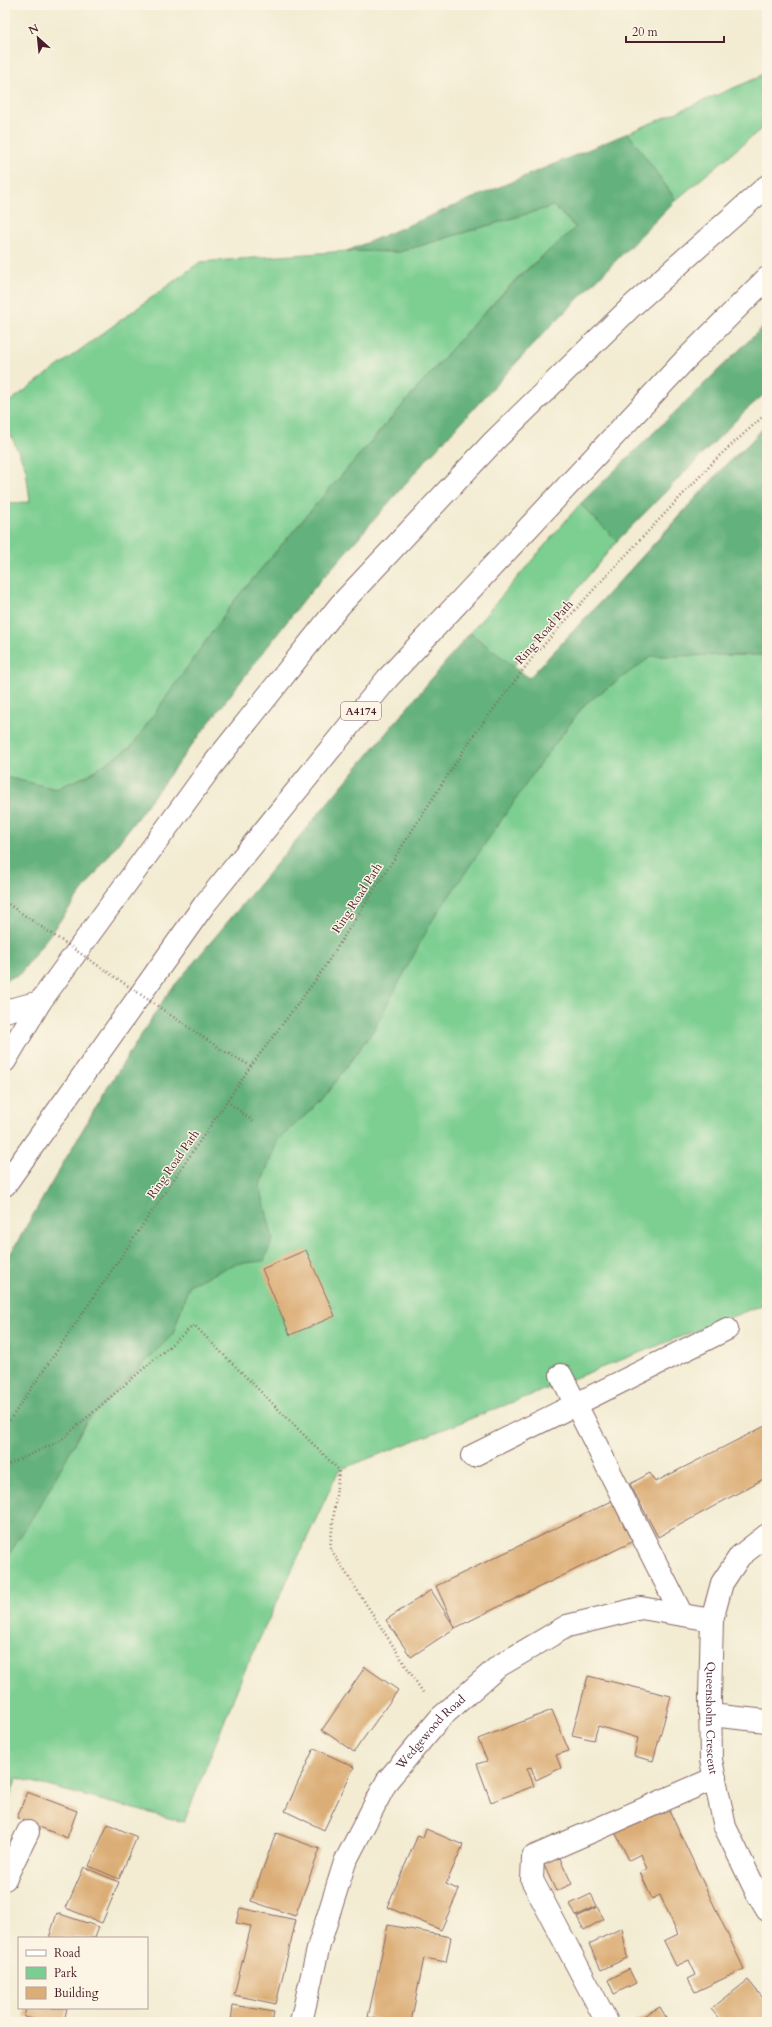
<svg xmlns="http://www.w3.org/2000/svg" width="772" height="2027" font-family="Cardo,serif">
	<style>
		.green { fill: #7bce91; stroke: #62765e }
		.forest { fill: #64b17b; stroke: #576853 }
		.building { fill: #dcae77 }
		.lines { fill: none; stroke-linecap: round; stroke-linejoin: round }
		.minor-casing { stroke: #856766; stroke-width: 24 }
		.highway-casing { stroke: #856766; stroke-width: 24 }
		.path { stroke: #856766; stroke-width: 2.5; stroke-dasharray: 1 3; stroke-linecap: butt }
		.minor { stroke: #fff; stroke-width: 22 }
		.highway { stroke: #fff; stroke-width: 22 }
		.path-bridge { stroke: #856766; stroke-width: 2.5; stroke-dasharray: 1 3; stroke-linecap: butt }
		.labels { text-anchor: middle; stroke-width: 3; stroke-linejoin: round; paint-order: stroke }
		.shield { fill: #fcf5e5; stroke: #7f5f63; stroke-width: 1 }
		.shield-label { font-size: 11px; font-weight: bold; fill: #4a1f2b }
		.street-label { font-size: 12px; fill: #4a1f2b; stroke: #fcf5e5 }
	</style>
	<rect width="100%" height="100%" fill="#fcf5e5"/>
	<filter id="ink" filterUnits="userSpaceOnUse"><feTurbulence type="fractalNoise" baseFrequency=".025" numOctaves="2"/><feDisplacementMap in="SourceGraphic" scale="8" xChannelSelector="R" yChannelSelector="G"/><feConvolveMatrix kernelMatrix="1 2 1 2 8 2 1 2 1" color-interpolation-filters="sRGB"/></filter>
	<filter id="wash" filterUnits="userSpaceOnUse"><feTurbulence type="fractalNoise" baseFrequency=".012" numOctaves="4" result="noise"/><feDisplacementMap in="SourceGraphic" scale="16" xChannelSelector="R" yChannelSelector="G"/><feGaussianBlur stdDeviation="0.9" result="paint"/><feColorMatrix in="noise" values="0 0 0 0 0 0 0 0 0 0 0 0 0 0 0 0 0 1.4 0 .05"/><feComposite in="paint" operator="in"/></filter>
	<g filter="url(#wash)">
		<rect width="100%" height="100%" fill="#f3ecd3"/>
		<g class="green">
			<path d="M 767,70 L 767,124 L 676,200 L 628,133 L 757,78 Z"/>
			<path d="M 553,206 L 576,228 L 519,276 L 470,328 L 313,508 L 234,601 L 131,747 L 88,775 L 56,789 L 5,777 L 5,503 L 30,502 L 26,469 L 5,422 L 5,405 L 200,262 L 347,251 L 399,252 Z"/>
			<path d="M 767,428 L 767,1303 L 339,1470 L 244,1672 L 184,1822 L 17,1778 L 5,1809 L 5,1527 L 513,699 L 728,462 Z"/>
			<path d="M 580,504 L 617,541 L 513,667 L 470,633 Z"/>
		</g>
		<g class="forest">
			<path d="M 628,133 L 676,200 L 543,334 L 427,459 L 302,602 L 191,746 L 20,974 L 5,980 L 5,777 L 56,789 L 88,775 L 131,747 L 234,601 L 313,508 L 470,328 L 519,277 L 576,227 L 553,206 L 399,252 L 347,251 Z"/>
			<path d="M 767,323 L 767,392 L 746,410 L 617,541 L 580,504 Z"/>
			<path d="M 767,424 L 767,655 L 652,656 L 585,704 L 537,768 L 432,921 L 373,1031 L 321,1101 L 278,1140 L 260,1186 L 273,1239 L 264,1261 L 235,1264 L 189,1285 L 173,1334 L 86,1422 L 45,1497 L 5,1561 L 5,1263 L 104,1093 L 168,993 L 470,633 L 529,678 Z"/>
		</g>
		<g id="blocks">
			<g class="building">
				<path d="M 306,1250 L 335,1316 L 290,1335 L 262,1269 Z"/>
				<path d="M 767,1425 L 767,1477 L 658,1537 L 630,1484 L 650,1473 L 655,1482 Z"/>
				<path d="M 612,1501 L 632,1542 L 455,1628 L 411,1657 L 386,1620 L 431,1590 L 455,1628 L 436,1586 Z"/>
				<path d="M 365,1667 L 398,1690 L 354,1752 L 322,1730 Z"/>
				<path d="M 588,1676 L 671,1696 L 653,1761 L 634,1756 L 638,1738 L 598,1726 L 594,1740 L 572,1735 Z"/>
				<path d="M 552,1710 L 569,1751 L 556,1755 L 561,1768 L 536,1780 L 531,1767 L 527,1768 L 534,1786 L 491,1802 L 477,1764 L 487,1761 L 478,1739 Z"/>
				<path d="M 314,1748 L 354,1767 L 324,1830 L 285,1811 Z"/>
				<path d="M 27,1792 L 77,1811 L 67,1838 L 17,1818 Z"/>
				<path d="M 656,1808 L 660,1815 L 669,1810 L 744,1969 L 695,1992 L 688,1979 L 696,1975 L 689,1960 L 676,1966 L 664,1941 L 678,1934 L 660,1895 L 652,1899 L 640,1872 L 647,1869 L 641,1854 L 629,1860 L 613,1828 Z"/>
				<path d="M 108,1824 L 137,1837 L 119,1879 L 89,1866 Z"/>
				<path d="M 426,1829 L 463,1845 L 446,1884 L 459,1890 L 441,1930 L 387,1907 L 418,1835 L 423,1837 Z"/>
				<path d="M 276,1833 L 320,1849 L 295,1916 L 251,1901 Z"/>
				<path d="M 558,1854 L 572,1884 L 556,1891 L 542,1861 Z"/>
				<path d="M 84,1867 L 119,1882 L 102,1923 L 66,1908 Z"/>
				<path d="M 591,1894 L 597,1906 L 576,1916 L 570,1904 Z"/>
				<path d="M 597,1907 L 604,1919 L 584,1930 L 577,1917 Z"/>
				<path d="M 240,1908 L 296,1920 L 276,2004 L 234,1995 L 251,1926 L 236,1923 Z"/>
				<path d="M 57,1913 L 99,1927 L 95,1938 L 49,1938 Z"/>
				<path d="M 388,1925 L 451,1937 L 446,1962 L 424,1958 L 411,2022 L 390,2022 L 368,2017 Z"/>
				<path d="M 622,1928 L 627,1958 L 601,1970 L 589,1944 Z"/>
				<path d="M 629,1969 L 636,1983 L 614,1994 L 608,1980 Z"/>
				<path d="M 748,1980 L 767,2003 L 767,2022 L 722,2022 L 711,2009 Z"/>
				<path d="M 233,2005 L 274,2012 L 272,2022 L 231,2022 Z"/>
				<path d="M 660,2007 L 667,2019 L 662,2022 L 634,2022 L 634,2021 Z"/>
				<path d="M 26,2008 L 67,2008 L 64,2022 L 47,2022 L 24,2017 Z"/>
			</g>
		</g>
	</g>
	<g filter="url(#ink)">
		<use href="#blocks" fill-opacity="0" stroke="#856766" stroke-width="1"/>
		<g class="lines">
			<g class="minor-casing">
				<g id="minor">
					<path d="M 5,1011 L 40,1002"/>
					<path d="M 561,1375 L 681,1613"/>
					<path d="M 472,1456 L 727,1329"/>
					<path id="s1" d="M 767,1535 L 740,1556 L 722,1583 L 712,1620 L 710,1697 L 711,1760 L 725,1827 L 757,1893 L 767,1910"/>
					<path d="M 710,1715 L 767,1721"/>
					<path d="M 5,1879 L 28,1832"/>
					<path id="s2" d="M 301,2022 L 319,1945 L 345,1862 L 387,1781 L 440,1718 L 499,1666 L 567,1626 L 641,1608 L 712,1620"/>
					<path d="M 607,2022 L 532,1880 L 533,1857 L 715,1778"/>
				</g>
			</g>
			<g class="highway-casing">
				<g id="highway">
					<path d="M 5,1061 L 40,1002 L 211,767 L 340,605 L 494,441 L 632,306 L 767,186"/>
					<path d="M 5,1185 L 204,905 L 387,679 L 685,360 L 767,278"/>
				</g>
			</g>
			<g class="path">
				<path d="M 222,1050 L 251,1066"/>
				<path d="M 227,1101 L 254,1122"/>
				<path d="M 5,1427 L 251,1066 L 320,974 L 471,739 L 533,657 L 595,588 L 718,457 L 767,413"/>
				<path d="M 5,1466 L 60,1441 L 194,1325 L 339,1470 L 330,1548 L 424,1694"/>
			</g>
			<use href="#minor" class="minor"/>
			<use href="#highway" class="highway"/>
			<path class="path-bridge" d="M 5,902 L 222,1050"/>
		</g>
	</g>
	<g class="labels">
		<rect class="shield" x="341" y="702" width="40" height="18" rx="3"/>
		<g class="shield-label">
			<text x="361" y="715">A4174</text>
		</g>
		<g class="street-label">
			<text transform="translate(544 632) rotate(-49)" y="4">Ring Road Path</text>
			<text transform="translate(357 898) rotate(-57)" y="4">Ring Road Path</text>
			<text transform="translate(173 1164) rotate(-55)" y="4">Ring Road Path</text>
			<text dy="4" stroke="none"><textPath href="#s1" startOffset="203">Queensholm Crescent</textPath></text>
			<text dy="4" stroke="none"><textPath href="#s2" startOffset="323">Wedgewood Road</textPath></text>
		</g>
	</g>
	<rect width="772" height="2027" fill="none" stroke="#fcf5e5" stroke-width="20"/>
	<rect x="18" y="1937" width="130" height="72" fill="#fcf5e5" stroke="#b59f9b"/>
	<rect x="26" y="1950" width="20" height="6" fill="#ffffff" stroke="#b59f9b"/>
	<text x="54" y="1957" font-size="12" fill="#4a1f2b">Road</text>
	<rect x="26" y="1967" width="20" height="12" fill="#7bce91" stroke="#b59f9b"/>
	<text x="54" y="1977" font-size="12" fill="#4a1f2b">Park</text>
	<rect x="26" y="1987" width="20" height="12" fill="#dcae77" stroke="#b59f9b"/>
	<text x="54" y="1997" font-size="12" fill="#4a1f2b">Building</text>
	<g transform="translate(38 38) rotate(333)" stroke="#fcf5e5" stroke-width="3" paint-order="stroke">
	<path d="M0-3L7 15L0 10L-7 15Z" fill="#4a1f2b"/>
	<text y="-6" font-size="11" font-weight="bold" text-anchor="middle" fill="#4a1f2b">N</text>
	</g>
	<path d="M626 36v6h98v-6" fill="none" stroke="#4a1f2b" stroke-width="2"/>
	<text x="632" y="36" font-size="12" fill="#4a1f2b" stroke="#fcf5e5" stroke-width="3" paint-order="stroke">20 m</text>
</svg>
